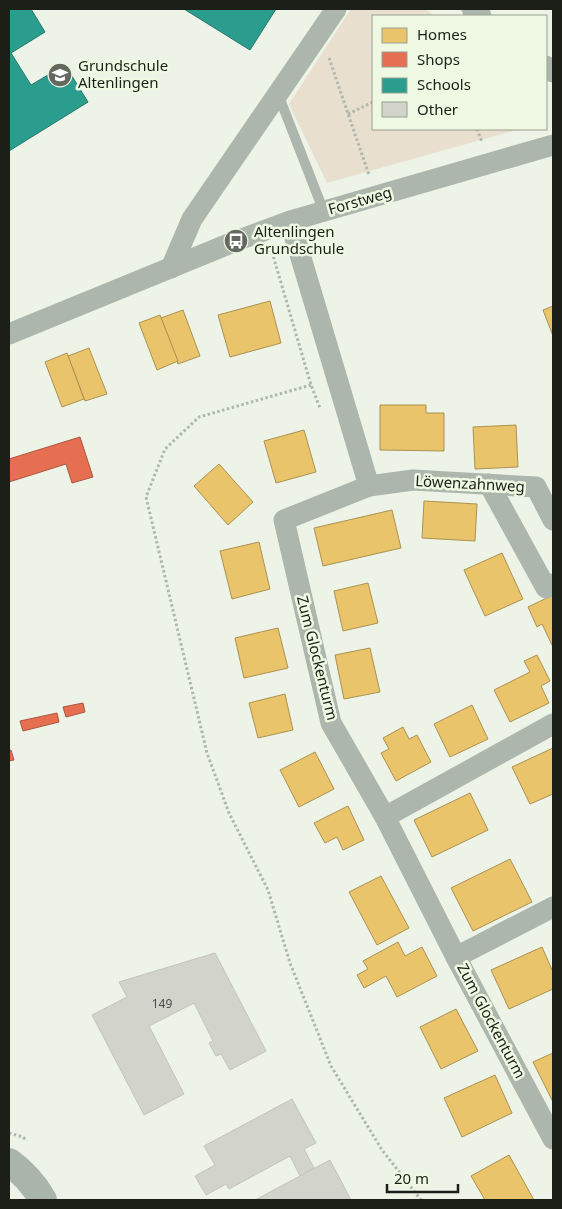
<svg xmlns="http://www.w3.org/2000/svg" width="562" height="1209" font-family="'Noto Sans',sans-serif">
	<style>
		.green { fill: #e9dfce }
		.homes { fill: #e9c46a; stroke: #ab9251 }
		.shops { fill: #e76f51; stroke: #aa5740 }
		.schools { fill: #2a9d8f; stroke: #26776b }
		.building { fill: #d2d3ca; stroke: #c3c4ba }
		.lines { fill: none; stroke-linecap: round; stroke-linejoin: round }
		.path { stroke: #aeb7ae; stroke-width: 3; stroke-dasharray: 2.5 2.5; stroke-linecap: butt }
		.lane { stroke: #acb6ad; stroke-width: 10 }
		.street { stroke: #acb6ad; stroke-width: 21 }
		.secondary { stroke: #a9b5ab; stroke-width: 28 }
		.labels { text-anchor: middle; stroke-width: 5; stroke-linejoin: round; paint-order: stroke }
		.number-label { font-size: 12px; fill: #494c44 }
		.poi-label { font-size: 15px; fill: #1b1f17; stroke: #eef8e2; text-anchor: start }
		.street-label { font-size: 15px; fill: #1b1f17; stroke: #eef8e2 }
	</style>
	<rect width="100%" height="100%" fill="#edf3e7"/>
	<path class="green" d="M 351,9 L 425,9 L 435,16 L 373,16 L 373,129 L 514,129 L 513,131 L 327,183 L 289,104 Z"/>
	<g class="homes">
		<path d="M 270,301 L 281,343 L 230,357 L 218,315 Z"/>
		<path d="M 553,306 L 553,336 L 543,310 Z"/>
		<path d="M 183,310 L 200,356 L 178,364 L 161,318 Z"/>
		<path d="M 160,315 L 178,361 L 157,370 L 139,323 Z"/>
		<path d="M 89,348 L 107,394 L 85,401 L 68,356 Z"/>
		<path d="M 67,353 L 84,399 L 62,407 L 45,362 Z"/>
		<path d="M 380,405 L 426,405 L 426,413 L 444,413 L 444,451 L 380,450 Z"/>
		<path d="M 516,425 L 518,467 L 475,469 L 473,427 Z"/>
		<path d="M 304,430 L 316,472 L 276,483 L 264,441 Z"/>
		<path d="M 219,464 L 253,502 L 228,525 L 194,486 Z"/>
		<path d="M 424,501 L 477,504 L 475,541 L 422,538 Z"/>
		<path d="M 392,510 L 401,548 L 323,566 L 314,528 Z"/>
		<path d="M 259,542 L 270,589 L 232,599 L 220,551 Z"/>
		<path d="M 502,553 L 523,599 L 485,616 L 464,570 Z"/>
		<path d="M 368,583 L 378,623 L 343,631 L 334,591 Z"/>
		<path d="M 553,595 L 553,647 L 542,624 L 537,627 L 528,607 Z"/>
		<path d="M 278,628 L 288,668 L 244,678 L 235,638 Z"/>
		<path d="M 370,648 L 380,692 L 344,699 L 335,655 Z"/>
		<path d="M 537,655 L 550,681 L 541,686 L 549,703 L 510,722 L 494,690 L 530,672 L 524,661 Z"/>
		<path d="M 285,694 L 293,730 L 258,738 L 249,703 Z"/>
		<path d="M 472,705 L 488,739 L 450,757 L 434,724 Z"/>
		<path d="M 403,727 L 409,739 L 417,735 L 431,762 L 396,781 L 381,753 L 389,749 L 383,738 Z"/>
		<path d="M 553,748 L 553,794 L 530,804 L 512,767 Z"/>
		<path d="M 315,752 L 334,789 L 299,807 L 280,770 Z"/>
		<path d="M 470,793 L 488,830 L 432,857 L 414,820 Z"/>
		<path d="M 348,806 L 364,840 L 343,850 L 337,837 L 325,843 L 314,823 Z"/>
		<path d="M 510,859 L 532,902 L 473,931 L 451,888 Z"/>
		<path d="M 381,876 L 409,928 L 377,945 L 349,892 Z"/>
		<path d="M 398,942 L 405,956 L 422,947 L 437,976 L 397,997 L 386,976 L 364,988 L 357,975 L 368,969 L 363,961 Z"/>
		<path d="M 542,947 L 553,972 L 553,989 L 509,1009 L 491,970 Z"/>
		<path d="M 456,1009 L 478,1051 L 441,1069 L 420,1027 Z"/>
		<path d="M 553,1053 L 553,1102 L 533,1062 Z"/>
		<path d="M 495,1075 L 512,1113 L 462,1137 L 444,1098 Z"/>
		<path d="M 509,1155 L 534,1200 L 485,1200 L 471,1176 Z"/>
	</g>
	<g class="shops">
		<path d="M 80,437 L 93,477 L 72,483 L 66,464 L 9,482 L 9,459 Z"/>
		<path d="M 83,703 L 85,712 L 66,717 L 63,707 Z"/>
		<path d="M 57,713 L 59,722 L 23,731 L 20,721 Z"/>
		<path d="M 11,750 L 14,760 L 9,761 L 9,751 Z"/>
	</g>
	<g class="schools">
		<path d="M 9,9 L 31,9 L 45,32 L 11,53 L 31,85 L 65,65 L 88,102 L 9,151 Z"/>
		<path d="M 184,9 L 276,9 L 250,50 Z"/>
	</g>
	<g class="building">
		<path d="M 215,953 L 266,1051 L 230,1070 L 221,1054 L 216,1056 L 209,1043 L 213,1041 L 194,1003 L 149,1026 L 184,1094 L 144,1115 L 92,1015 L 127,997 L 119,982 Z"/>
		<path d="M 292,1099 L 316,1143 L 304,1149 L 314,1168 L 300,1176 L 290,1156 L 229,1189 L 226,1184 L 206,1195 L 195,1176 L 215,1165 L 204,1146 Z"/>
		<path d="M 330,1160 L 351,1200 L 255,1200 Z"/>
	</g>
	<g class="lines">
		<g class="path">
			<path d="M 329,58 L 369,175"/>
			<path d="M 348,114 L 373,102"/>
			<path d="M 477,129 L 482,142"/>
			<path d="M 272,252 L 311,385 L 320,408"/>
			<path d="M 311,385 L 199,417 L 165,449 L 146,497 L 207,753 L 229,813 L 268,890 L 290,963 L 331,1066 L 382,1150 L 421,1200"/>
			<path d="M 9,1133 L 23,1137 L 27,1141"/>
		</g>
		<path class="lane" d="M 278,94 L 324,212"/>
		<g class="street">
			<path d="M 472,9 L 481,16"/>
			<path d="M 546,66 L 553,72"/>
			<path d="M 290,221 L 369,486 L 284,520 L 331,723 L 385,817 L 456,957 L 553,1139"/>
			<path d="M 171,268 L 192,219 L 336,9"/>
			<path d="M 9,334 L 236,241 L 290,221 L 553,145"/>
			<path d="M 489,484 L 546,588 L 553,584"/>
			<path d="M 369,486 L 413,480 L 536,487 L 553,520"/>
			<path d="M 385,817 L 553,724"/>
			<path d="M 456,957 L 553,907"/>
		</g>
		<path class="secondary" d="M 9,1162 C 23,1172 35,1186 43,1200"/>
	</g>
	<defs>
		<g id="school-disc" transform="scale(1.25)"><circle r="9.5" fill="#646960" stroke="#eef8e2"/><path d="M0-5L7-2L0 1L-7-2ZM-4 1L0 2.5L4 1V4Q0 6-4 4Z" fill="#fff"/></g>
		<g id="bus-disc" transform="scale(1.25)"><circle r="9.5" fill="#646960" stroke="#eef8e2"/><path d="M-5-6H5V4H4V6H2V4H-2V6H-4V4H-5ZM-3.5-4V0h7V-4ZM-3.5 1.2v1.5H-2V1.2ZM2 1.2v1.5H3.5V1.2Z" fill="#fff"/></g>
	</defs>
	<g fill-rule="evenodd">
		<use href="#school-disc" x="60" y="75"/>
		<use href="#bus-disc" x="236" y="241"/>
	</g>
	<g class="labels">
		<g class="number-label">
			<text x="162" y="1008">149</text>
		</g>
		<g class="poi-label">
			<text x="78" y="71">Grundschule<tspan x="78" dy="17">Altenlingen</tspan></text>
			<text x="254" y="237">Altenlingen<tspan x="254" dy="17">Grundschule</tspan></text>
		</g>
		<g class="street-label">
			<text transform="translate(360 201) rotate(-16)" y="5">Forstweg</text>
			<text transform="translate(470 484) rotate(3)" y="5">Löwenzahnweg</text>
			<text transform="translate(317 658) rotate(76)" y="5">Zum Glockenturm</text>
			<text transform="translate(491 1021) rotate(62)" y="5">Zum Glockenturm</text>
		</g>
	</g>
	<rect width="562" height="1209" fill="none" stroke="#1b1f17" stroke-width="20"/>
	<rect x="372" y="15" width="175" height="115" fill="#eef8e2" stroke="#9aa191"/>
	<rect x="382" y="28" width="25" height="15" fill="#e9c46a" stroke="#9aa191"/>
	<text x="417" y="40" font-size="15" fill="#1b1f17">Homes</text>
	<rect x="382" y="52" width="25" height="15" fill="#e76f51" stroke="#9aa191"/>
	<text x="417" y="65" font-size="15" fill="#1b1f17">Shops</text>
	<rect x="382" y="78" width="25" height="15" fill="#2a9d8f" stroke="#9aa191"/>
	<text x="417" y="90" font-size="15" fill="#1b1f17">Schools</text>
	<rect x="382" y="102" width="25" height="15" fill="#d2d3ca" stroke="#9aa191"/>
	<text x="417" y="115" font-size="15" fill="#1b1f17">Other</text>
	<path d="M387 1184v8h71v-8" fill="none" stroke="#1b1f17" stroke-width="2.5"/>
	<text x="394" y="1184" font-size="15" fill="#1b1f17" stroke="#eef8e2" stroke-width="4" paint-order="stroke">20 m</text>
</svg>
